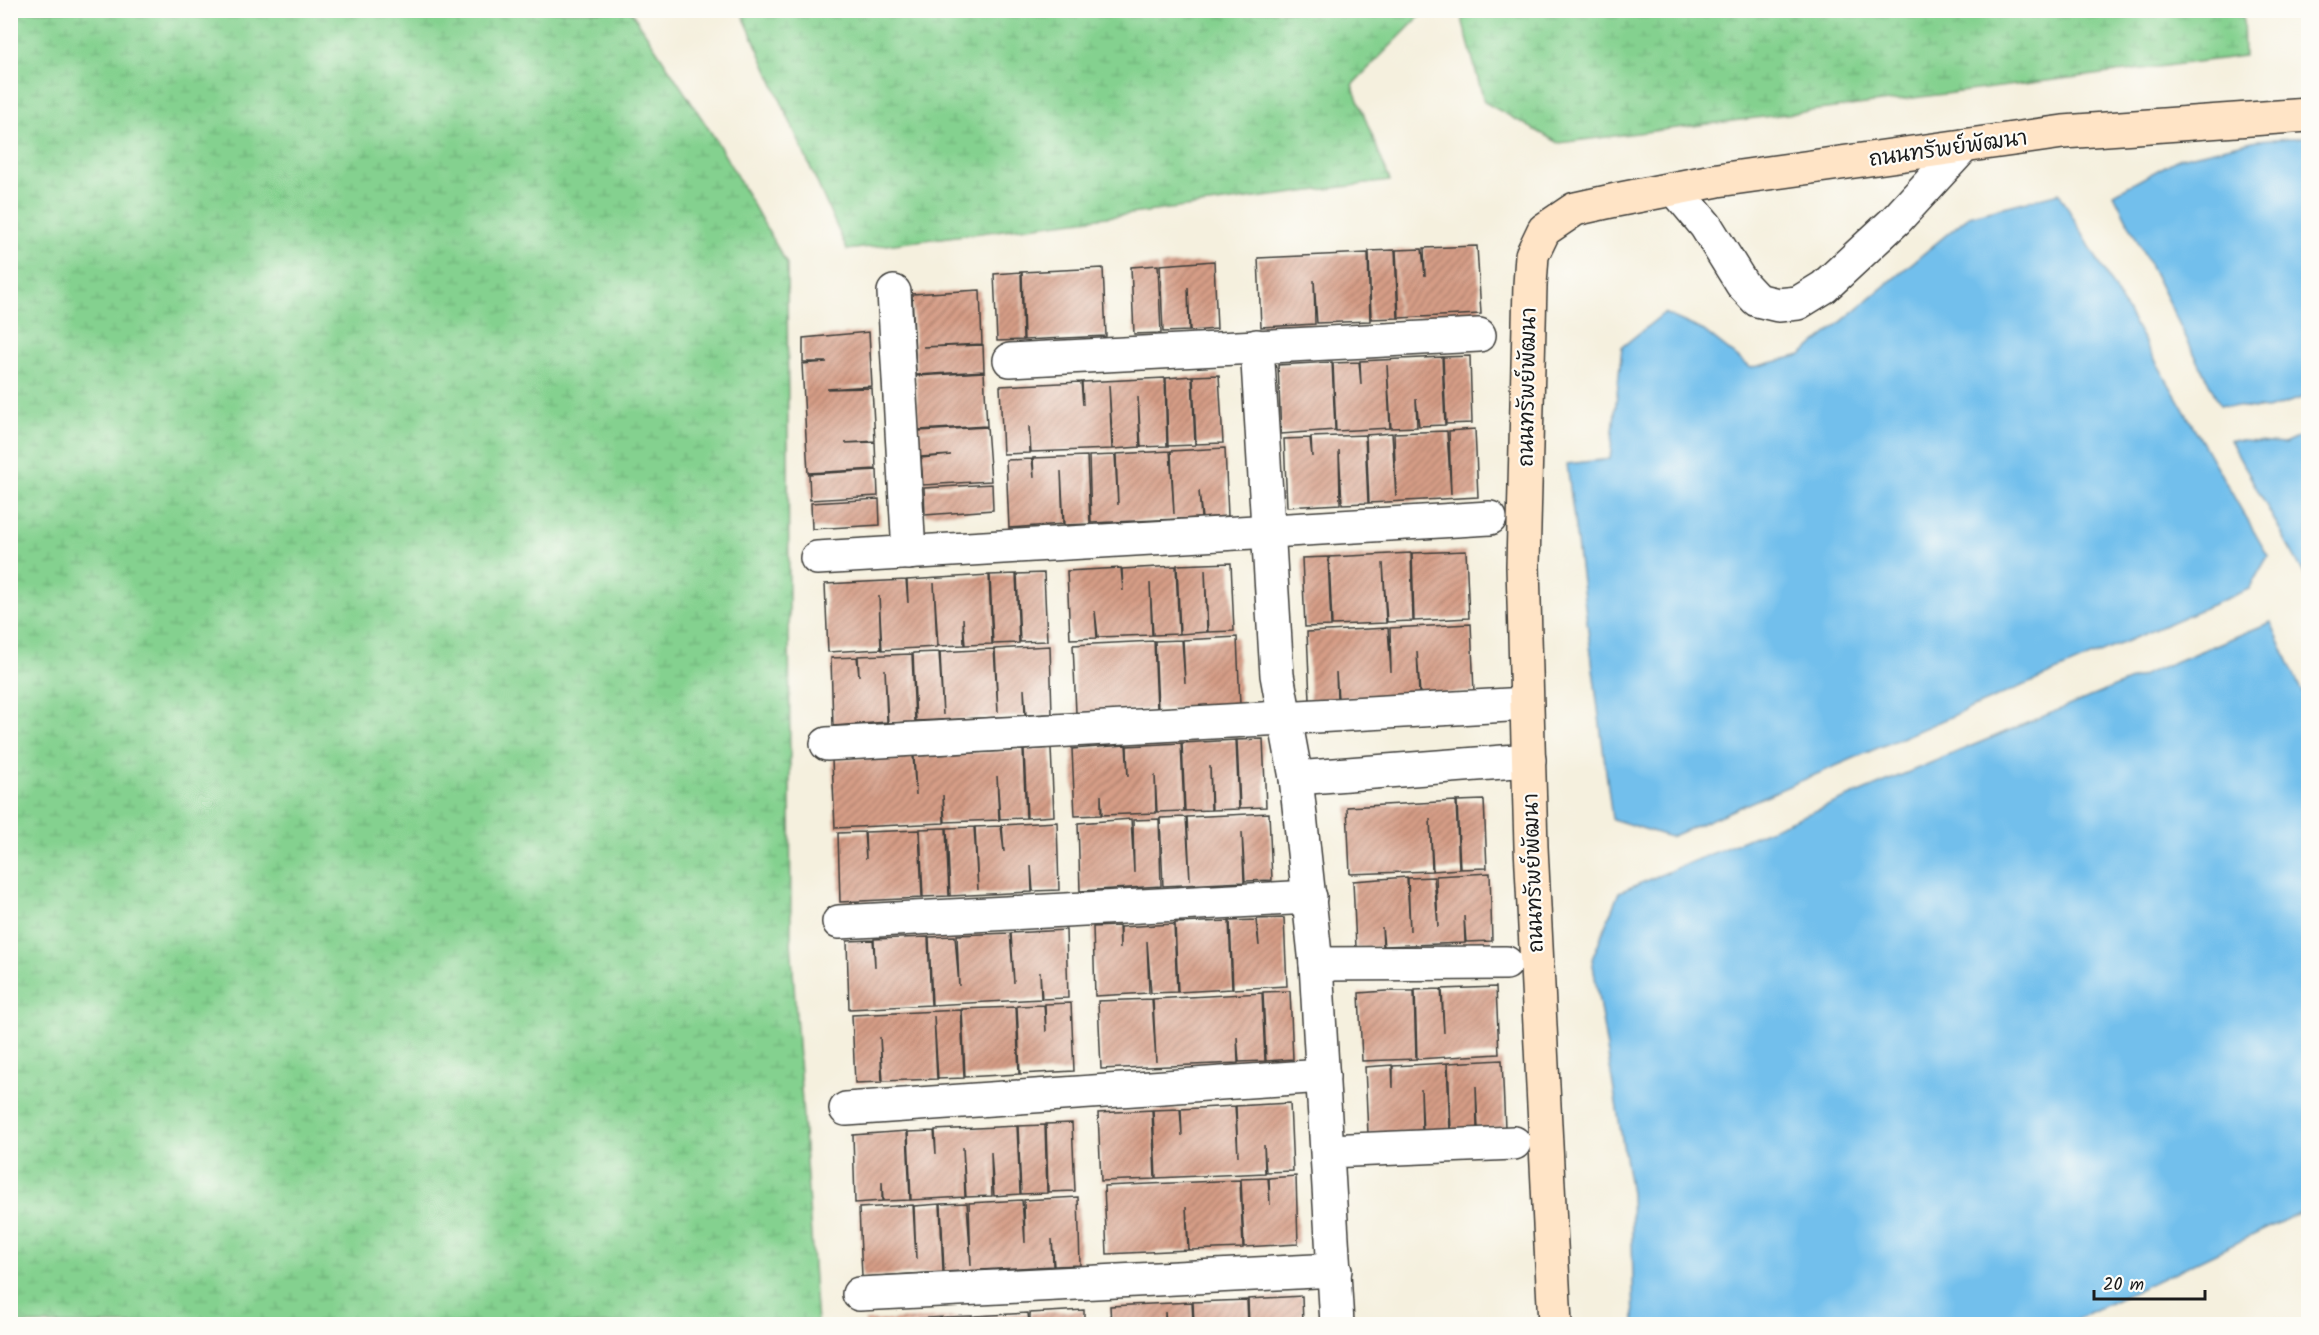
<svg xmlns="http://www.w3.org/2000/svg" width="2319" height="1335" font-family="Kalam,'Playpen Sans Thai',sans-serif">
	<style>
		.wetland { fill: url(#wetland-marsh); stroke: #507656; stroke-width: 1.5 }
		.water { fill: #72bfec; stroke: #476e84; stroke-width: 1.5 }
		.building { fill: url(#building-hatch) }
		.lines { fill: none; stroke-linecap: round; stroke-linejoin: round }
		.street-casing { stroke: #3d3c39; stroke-width: 36 }
		.secondary-casing { stroke: #3d3c39; stroke-width: 36 }
		.street { stroke: #fff; stroke-width: 33 }
		.secondary { stroke: #ffe4c6; stroke-width: 33 }
		.labels { text-anchor: middle; stroke-width: 4.5; stroke-linejoin: round; paint-order: stroke }
		.street-label { font-size: 21px; fill: #1c1c1c; stroke: #fdfcf7 }
	</style>
	<defs>
		<pattern id="wetland-marsh" width="20" height="14" patternUnits="userSpaceOnUse" patternTransform="scale(1.5)"><rect width="20" height="14" fill="#84d18f"/><path d="M1 5h8M5 5V1M11 12h8M15 12V8" fill="none" stroke="#71b37b"/></pattern>
		<pattern id="building-hatch" width="6" height="6" patternUnits="userSpaceOnUse" patternTransform="scale(1.5)"><rect width="6" height="6" fill="#d69d86"/><path d="M-1 1l2-2M0 6l6-6M5 7l2-2" fill="none" stroke="#ad7f6d"/></pattern>
	</defs>
	<rect width="100%" height="100%" fill="#fdfcf7"/>
	<filter id="ink" filterUnits="userSpaceOnUse"><feTurbulence type="fractalNoise" baseFrequency=".0167" numOctaves="2"/><feDisplacementMap in="SourceGraphic" scale="12" xChannelSelector="R" yChannelSelector="G"/><feConvolveMatrix kernelMatrix="1 2 1 2 8 2 1 2 1" color-interpolation-filters="sRGB"/></filter>
	<filter id="wash" filterUnits="userSpaceOnUse"><feTurbulence type="fractalNoise" baseFrequency=".008" numOctaves="4" result="noise"/><feDisplacementMap in="SourceGraphic" scale="24" xChannelSelector="R" yChannelSelector="G"/><feGaussianBlur stdDeviation="1.35" result="paint"/><feColorMatrix in="noise" values="0 0 0 0 0 0 0 0 0 0 0 0 0 0 0 0 0 1.4 0 .05"/><feComposite in="paint" operator="in"/></filter>
	<g filter="url(#wash)">
		<rect width="100%" height="100%" fill="#f5f0de"/>
		<g class="wetland">
			<path d="M 10,11 L 631,11 L 716,140 L 787,264 L 791,941 L 817,1324 L 11,1324 Z"/>
			<path d="M 741,11 L 1425,11 L 1352,85 L 1390,181 L 847,250 Z"/>
			<path d="M 1460,11 L 2243,11 L 2244,56 L 1559,143 L 1484,102 Z"/>
		</g>
		<g class="water">
			<path d="M 2308,137 L 2308,396 L 2267,409 L 2220,405 L 2114,194 L 2180,158 L 2257,140 Z"/>
			<path d="M 2059,193 L 2268,556 L 2249,589 L 1670,837 L 1612,819 L 1567,464 L 1610,459 L 1622,347 L 1664,313 L 1704,331 L 1751,368 L 1801,355 L 1969,216 Z"/>
			<path d="M 2308,433 L 2308,581 L 2230,440 L 2284,444 Z"/>
			<path d="M 2271,622 L 2300,688 L 2308,703 L 2308,1209 L 2066,1324 L 1634,1324 L 1631,1193 L 1592,959 L 1619,892 Z"/>
		</g>
		<g id="blocks">
			<g class="building">
				<path d="M 1477,246 L 1481,314 L 1399,318 L 1396,250 L 1422,249 L 1425,276 L 1424,248 Z"/>
				<path d="M 1395,250 L 1398,318 L 1371,319 L 1369,251 Z"/>
				<path d="M 1368,253 L 1370,321 L 1317,323 L 1314,280 L 1315,324 L 1261,327 L 1258,258 Z"/>
				<path d="M 1214,261 L 1217,329 L 1190,331 L 1188,287 L 1189,331 L 1163,332 L 1160,265 Z"/>
				<path d="M 1158,265 L 1161,333 L 1134,334 L 1131,267 Z"/>
				<path d="M 1103,268 L 1106,336 L 1024,340 L 1022,272 Z"/>
				<path d="M 1021,272 L 1023,340 L 997,341 L 994,274 Z"/>
				<path d="M 980,290 L 982,344 L 923,347 L 983,345 L 984,371 L 916,375 L 912,294 Z"/>
				<path d="M 869,332 L 872,386 L 827,389 L 872,388 L 875,441 L 845,443 L 875,442 L 876,469 L 808,473 L 802,364 L 827,362 L 803,362 L 803,338 Z"/>
				<path d="M 1470,356 L 1472,423 L 1446,424 L 1443,357 Z"/>
				<path d="M 1442,357 L 1445,425 L 1419,426 L 1416,399 L 1417,427 L 1391,428 L 1387,365 L 1390,428 L 1336,431 L 1333,363 L 1359,362 L 1361,385 L 1360,361 Z"/>
				<path d="M 1332,362 L 1335,430 L 1281,434 L 1278,365 Z"/>
				<path d="M 984,372 L 987,426 L 918,430 L 916,376 Z"/>
				<path d="M 1219,375 L 1223,443 L 1196,444 L 1193,376 Z"/>
				<path d="M 1192,376 L 1195,445 L 1168,446 L 1166,378 Z"/>
				<path d="M 1165,378 L 1167,446 L 1141,447 L 1138,397 L 1140,447 L 1113,449 L 1109,385 L 1112,449 L 1031,452 L 1029,426 L 1030,453 L 1003,454 L 1000,386 L 1081,382 L 1083,405 L 1082,382 Z"/>
				<path d="M 987,427 L 991,481 L 923,485 L 921,458 L 951,455 L 920,457 L 919,431 Z"/>
				<path d="M 1475,429 L 1478,497 L 1369,503 L 1366,435 L 1392,433 L 1396,497 L 1394,433 L 1447,431 L 1451,494 L 1449,431 Z"/>
				<path d="M 1365,435 L 1368,503 L 1342,504 L 1339,450 L 1340,504 L 1287,507 L 1284,439 L 1310,438 L 1312,457 L 1311,437 Z"/>
				<path d="M 1225,448 L 1228,516 L 1202,518 L 1199,491 L 1201,518 L 1091,523 L 1089,456 L 1115,455 L 1118,505 L 1116,454 L 1170,451 L 1174,514 L 1171,451 Z"/>
				<path d="M 1087,456 L 1090,524 L 1064,525 L 1061,471 L 1063,524 L 1009,528 L 1006,460 L 1032,459 L 1034,478 L 1033,458 Z"/>
				<path d="M 877,470 L 878,496 L 810,500 L 809,474 Z"/>
				<path d="M 992,484 L 993,510 L 925,515 L 924,488 Z"/>
				<path d="M 879,499 L 880,525 L 812,529 L 811,503 Z"/>
				<path d="M 1466,551 L 1469,618 L 1414,621 L 1412,553 Z"/>
				<path d="M 1411,553 L 1413,621 L 1387,622 L 1383,563 L 1386,623 L 1332,625 L 1329,557 Z"/>
				<path d="M 1328,557 L 1331,626 L 1305,627 L 1302,558 Z"/>
				<path d="M 1231,563 L 1234,631 L 1208,632 L 1205,569 L 1207,632 L 1180,634 L 1177,565 Z"/>
				<path d="M 1176,566 L 1179,634 L 1153,635 L 1150,583 L 1152,635 L 1098,637 L 1095,611 L 1097,638 L 1070,639 L 1067,571 L 1121,568 L 1123,591 L 1122,569 Z"/>
				<path d="M 1044,573 L 1047,641 L 1020,642 L 1017,574 Z"/>
				<path d="M 1016,574 L 1019,643 L 993,644 L 990,575 Z"/>
				<path d="M 989,575 L 992,644 L 965,645 L 963,618 L 964,645 L 938,646 L 934,583 L 937,647 L 882,650 L 879,596 L 881,649 L 828,652 L 825,584 L 906,580 L 908,603 L 907,580 Z"/>
				<path d="M 1471,624 L 1474,692 L 1420,694 L 1417,651 L 1419,695 L 1338,698 L 1336,672 L 1337,699 L 1310,700 L 1307,632 L 1388,628 L 1391,672 L 1390,628 Z"/>
				<path d="M 1237,637 L 1240,705 L 1158,709 L 1155,641 L 1182,640 L 1185,683 L 1183,640 Z"/>
				<path d="M 1154,641 L 1157,709 L 1076,713 L 1073,645 Z"/>
				<path d="M 1050,646 L 1052,714 L 1026,715 L 1024,689 L 1025,716 L 916,721 L 913,653 L 939,652 L 943,715 L 940,652 L 994,649 L 998,712 L 995,649 Z"/>
				<path d="M 912,654 L 915,722 L 888,723 L 885,669 L 887,722 L 833,726 L 831,658 L 857,657 L 859,676 L 858,656 Z"/>
				<path d="M 1263,739 L 1266,807 L 1240,808 L 1237,740 Z"/>
				<path d="M 1236,740 L 1239,809 L 1212,810 L 1210,766 L 1211,810 L 1185,811 L 1182,743 Z"/>
				<path d="M 1181,743 L 1184,811 L 1157,812 L 1155,775 L 1156,813 L 1102,815 L 1101,795 L 1101,815 L 1075,816 L 1072,749 L 1126,745 L 1128,777 L 1127,746 Z"/>
				<path d="M 1051,748 L 1054,816 L 1027,818 L 1024,750 Z"/>
				<path d="M 1023,750 L 1026,818 L 1000,819 L 997,776 L 999,820 L 945,822 L 943,795 L 944,823 L 835,828 L 832,760 L 913,756 L 916,795 L 914,756 Z"/>
				<path d="M 1484,800 L 1487,868 L 1460,869 L 1457,801 Z"/>
				<path d="M 1456,801 L 1459,869 L 1433,871 L 1430,819 L 1432,871 L 1350,874 L 1347,807 Z"/>
				<path d="M 1269,813 L 1272,880 L 1245,881 L 1242,832 L 1244,882 L 1163,886 L 1160,818 L 1186,817 L 1190,880 L 1187,817 Z"/>
				<path d="M 1131,819 L 1134,873 L 1133,820 L 1159,819 L 1161,886 L 1080,891 L 1078,823 Z"/>
				<path d="M 1057,822 L 1059,890 L 1033,891 L 1031,865 L 1032,892 L 950,896 L 947,828 L 974,827 L 978,890 L 975,827 L 1001,826 L 1004,852 L 1002,825 Z"/>
				<path d="M 946,828 L 949,896 L 923,897 L 920,829 Z"/>
				<path d="M 919,830 L 922,898 L 840,902 L 838,833 L 864,832 L 866,859 L 865,832 Z"/>
				<path d="M 1490,873 L 1492,941 L 1466,942 L 1464,916 L 1465,943 L 1384,946 L 1382,927 L 1383,947 L 1356,948 L 1353,881 L 1407,877 L 1410,931 L 1408,878 L 1434,877 L 1438,927 L 1436,876 Z"/>
				<path d="M 1284,918 L 1287,986 L 1233,989 L 1230,921 L 1256,920 L 1259,946 L 1257,919 Z"/>
				<path d="M 1229,921 L 1232,989 L 1178,992 L 1175,923 Z"/>
				<path d="M 1174,924 L 1177,992 L 1151,993 L 1147,941 L 1149,993 L 1095,996 L 1093,927 L 1119,926 L 1120,949 L 1120,927 Z"/>
				<path d="M 1066,930 L 1068,998 L 1042,999 L 1040,972 L 1041,999 L 932,1005 L 929,937 L 955,936 L 959,986 L 957,935 L 1010,933 L 1014,983 L 1011,933 Z"/>
				<path d="M 928,937 L 931,1005 L 849,1009 L 847,941 L 873,940 L 875,967 L 874,939 Z"/>
				<path d="M 1496,987 L 1499,1054 L 1417,1059 L 1415,990 L 1441,989 L 1444,1033 L 1442,989 Z"/>
				<path d="M 1290,991 L 1293,1059 L 1266,1061 L 1263,992 Z"/>
				<path d="M 1386,991 L 1414,991 L 1416,1059 L 1362,1061 L 1359,993 Z"/>
				<path d="M 1262,993 L 1265,1061 L 1239,1062 L 1237,1036 L 1238,1063 L 1101,1069 L 1098,1001 L 1152,999 L 1156,1062 L 1153,999 Z"/>
				<path d="M 1071,1003 L 1074,1071 L 1020,1074 L 1017,1006 L 1044,1005 L 1046,1032 L 1045,1004 Z"/>
				<path d="M 1016,1007 L 1019,1074 L 965,1077 L 962,1009 Z"/>
				<path d="M 961,1010 L 964,1078 L 938,1079 L 934,1016 L 937,1079 L 883,1081 L 880,1037 L 882,1082 L 855,1083 L 852,1015 Z"/>
				<path d="M 1502,1060 L 1505,1128 L 1478,1129 L 1476,1086 L 1477,1129 L 1451,1130 L 1448,1063 Z"/>
				<path d="M 1447,1063 L 1450,1131 L 1423,1132 L 1421,1089 L 1422,1132 L 1368,1134 L 1365,1067 L 1392,1065 L 1393,1088 L 1393,1066 Z"/>
				<path d="M 1290,1103 L 1293,1171 L 1266,1172 L 1264,1145 L 1265,1173 L 1156,1178 L 1153,1110 L 1180,1109 L 1182,1136 L 1181,1109 L 1235,1106 L 1238,1156 L 1236,1106 Z"/>
				<path d="M 1152,1110 L 1155,1179 L 1101,1181 L 1098,1113 Z"/>
				<path d="M 1072,1123 L 1075,1191 L 1048,1192 L 1046,1124 Z"/>
				<path d="M 1045,1125 L 1047,1193 L 1021,1194 L 1018,1126 Z"/>
				<path d="M 1017,1126 L 1020,1194 L 994,1196 L 991,1152 L 992,1196 L 966,1197 L 963,1147 L 965,1197 L 911,1200 L 908,1132 L 934,1131 L 936,1154 L 935,1130 Z"/>
				<path d="M 907,1131 L 910,1200 L 883,1201 L 882,1181 L 882,1201 L 855,1203 L 853,1135 Z"/>
				<path d="M 1296,1176 L 1298,1244 L 1244,1247 L 1241,1179 L 1268,1178 L 1270,1205 L 1269,1178 Z"/>
				<path d="M 1240,1180 L 1243,1248 L 1189,1250 L 1186,1207 L 1188,1250 L 1107,1254 L 1104,1186 Z"/>
				<path d="M 1078,1197 L 1080,1265 L 1054,1266 L 1052,1239 L 1053,1266 L 944,1272 L 941,1204 L 967,1203 L 971,1266 L 969,1203 L 1022,1200 L 1025,1243 L 1024,1200 Z"/>
				<path d="M 940,1204 L 943,1272 L 862,1277 L 859,1208 L 913,1205 L 916,1259 L 914,1206 Z"/>
				<path d="M 1302,1296 L 1303,1324 L 1249,1324 L 1248,1299 Z"/>
				<path d="M 1247,1300 L 1248,1324 L 1194,1324 L 1193,1302 Z"/>
				<path d="M 1192,1302 L 1193,1324 L 1166,1324 L 1165,1312 L 1165,1324 L 1111,1324 L 1110,1306 Z"/>
				<path d="M 1084,1310 L 1084,1324 L 1030,1324 L 1030,1313 Z"/>
				<path d="M 1028,1313 L 1029,1324 L 975,1324 L 975,1316 Z"/>
				<path d="M 973,1316 L 974,1324 L 947,1324 L 947,1317 Z"/>
				<path d="M 946,1317 L 946,1324 L 892,1324 L 892,1320 Z"/>
				<path d="M 891,1320 L 891,1324 L 865,1324 L 865,1321 Z"/>
			</g>
		</g>
	</g>
	<g filter="url(#ink)">
		<use href="#blocks" fill-opacity="0" stroke="#3d3c39" stroke-width="1.5"/>
		<g class="lines">
			<g class="street-casing">
				<g id="street">
					<path d="M 1675,189 L 1706,226 L 1742,284 L 1757,300 L 1778,305 L 1798,303 L 1824,287 L 1896,220 L 1964,146"/>
					<path d="M 894,292 L 909,553"/>
					<path d="M 1257,346 L 1277,675 L 1296,778 L 1316,964 L 1337,1324"/>
					<path d="M 1010,360 L 1479,335"/>
					<path d="M 817,558 L 1490,518"/>
					<path d="M 827,744 L 1526,704"/>
					<path d="M 1296,778 L 1529,760"/>
					<path d="M 839,922 L 1310,897"/>
					<path d="M 1316,964 L 1506,963"/>
					<path d="M 846,1109 L 1323,1076"/>
					<path d="M 1328,1151 L 1514,1143"/>
					<path d="M 859,1294 L 1335,1270"/>
				</g>
			</g>
			<g class="secondary-casing">
				<path id="secondary" d="M 1555,1324 L 1531,847 L 1523,566 L 1530,285 L 1532,255 L 1544,230 L 1575,209 L 1616,200 L 1718,180 L 2063,132 L 2308,115"/>
			</g>
			<use href="#street" class="street"/>
			<use href="#secondary" class="secondary"/>
		</g>
	</g>
	<g class="labels">
		<g class="street-label">
			<text transform="translate(1948 148) rotate(-8)" y="7">ถนนทรัพย์พัฒนา</text>
			<text transform="translate(1527 387) rotate(-89)" y="7">ถนนทรัพย์พัฒนา</text>
			<text transform="translate(1533 873) rotate(-92)" y="7">ถนนทรัพย์พัฒนา</text>
		</g>
	</g>
	<rect width="2319" height="1335" fill="none" stroke="#fdfcf7" stroke-width="36"/>
	<path d="M2094 1290v9h111v-9" fill="none" stroke="#1c1c1c" stroke-width="3"/>
	<text x="2103" y="1290" font-size="18" fill="#1c1c1c" stroke="#fdfcf7" stroke-width="4.5" paint-order="stroke">20 m</text>
</svg>
